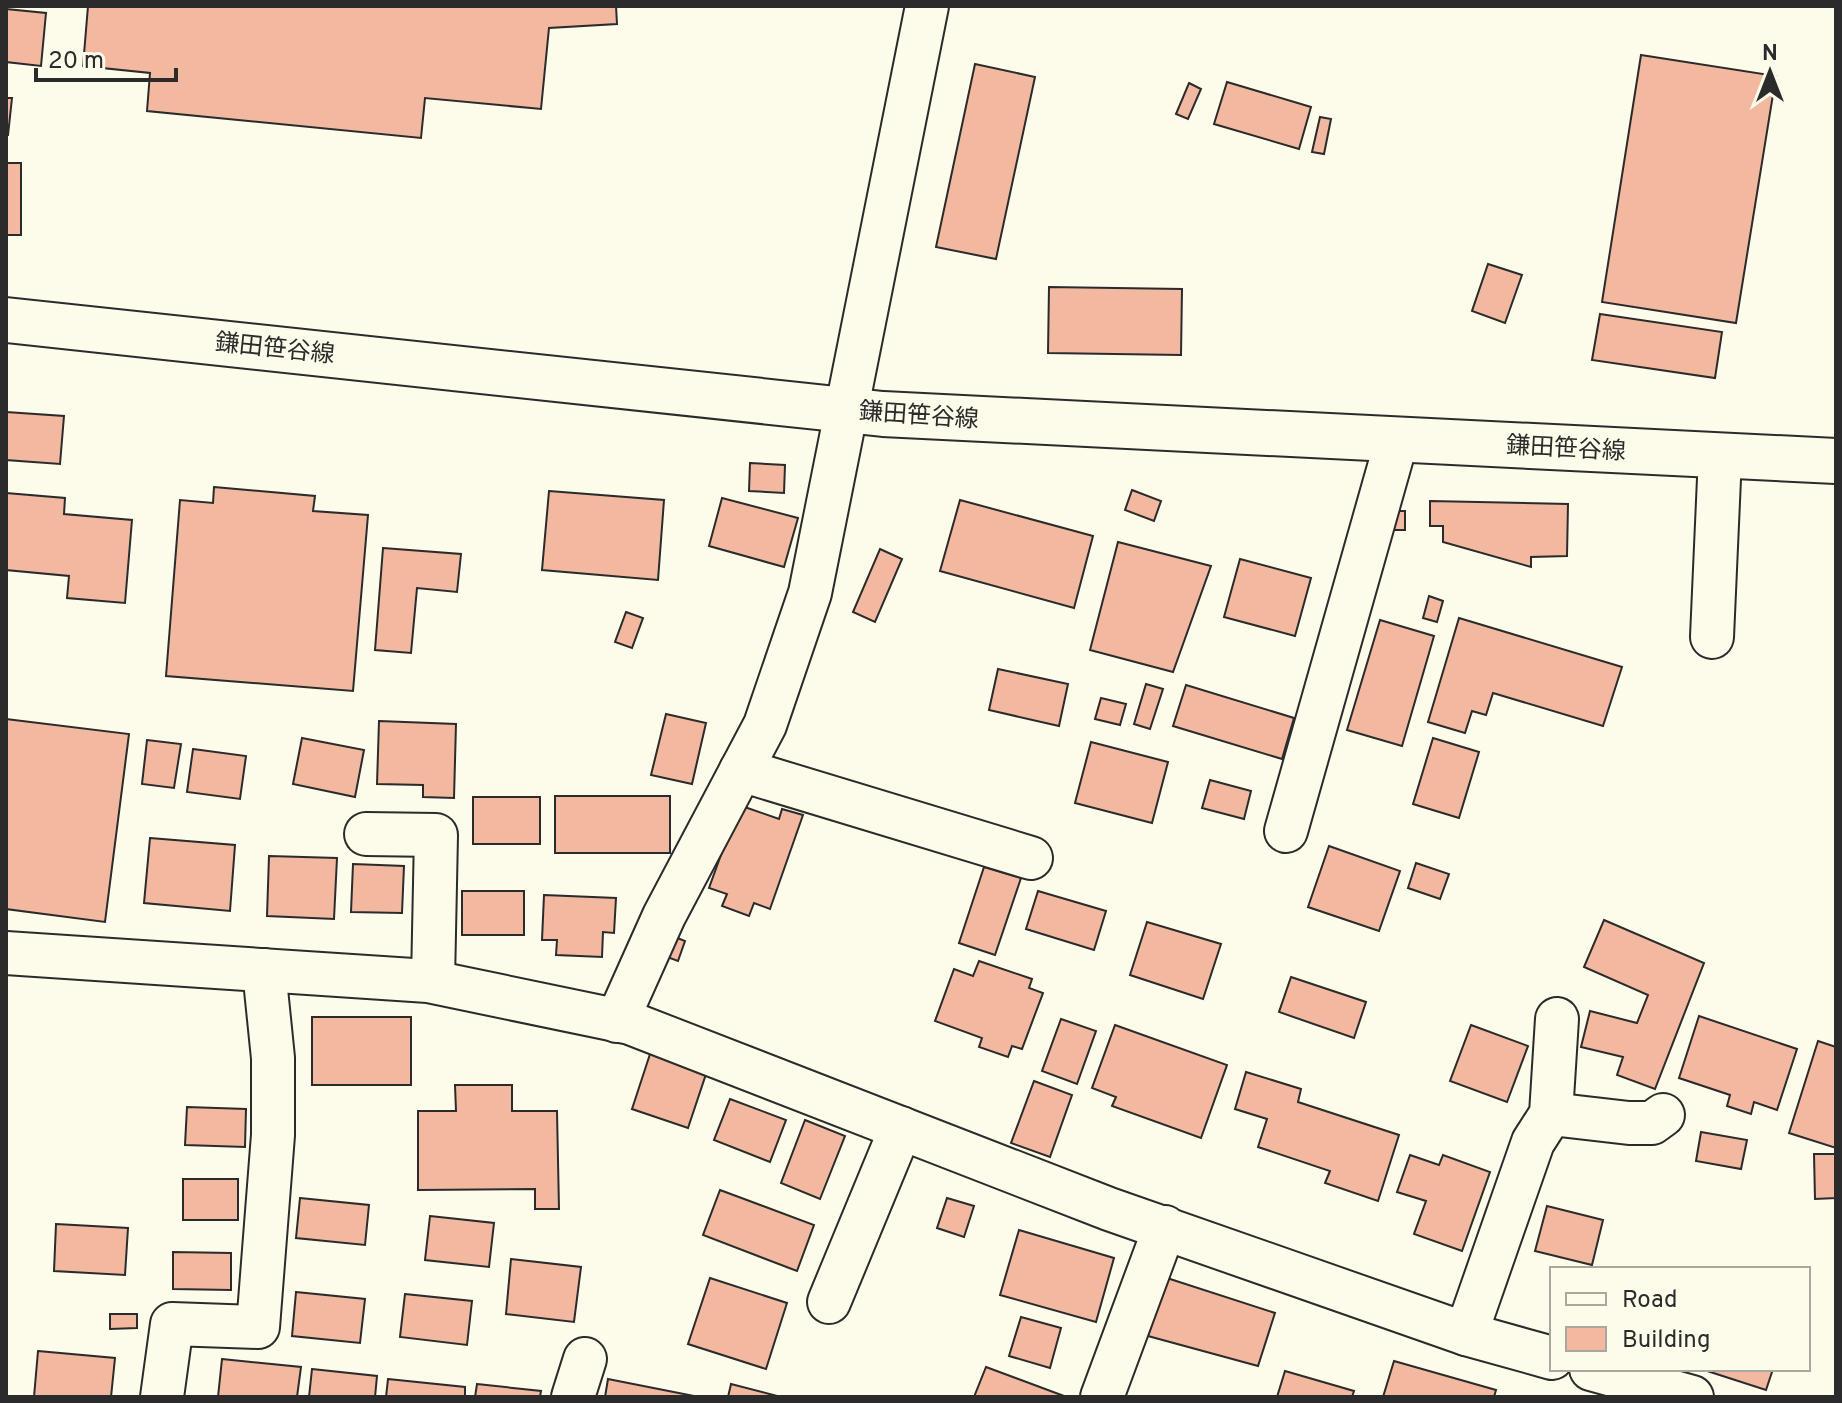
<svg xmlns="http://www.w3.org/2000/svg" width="1842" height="1403" font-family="Overpass,'Noto Sans JP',sans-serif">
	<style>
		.building { fill: #f2b8a0; stroke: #2b2b2b; stroke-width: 2 }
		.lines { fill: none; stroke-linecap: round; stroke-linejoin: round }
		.street-casing { stroke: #2b2b2b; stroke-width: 46 }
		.secondary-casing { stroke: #2b2b2b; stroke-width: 48 }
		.street { stroke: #fdfbea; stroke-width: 42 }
		.secondary { stroke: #fdfbea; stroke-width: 44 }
		.labels { text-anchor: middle; stroke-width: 6; stroke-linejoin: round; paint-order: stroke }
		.street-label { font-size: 24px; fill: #2b2b2b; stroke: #fdfbea }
	</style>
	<rect width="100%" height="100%" fill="#fdfbea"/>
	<g class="building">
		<path d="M 88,6 L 616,6 L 617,24 L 549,28 L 541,109 L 425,98 L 421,138 L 147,111 L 150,73 L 83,66 Z"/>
		<path d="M 6,9 L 46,13 L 41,66 L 6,62 Z"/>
		<path d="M 1641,55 L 1776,76 L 1736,323 L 1602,302 Z"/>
		<path d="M 975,64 L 1035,77 L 996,259 L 936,247 Z"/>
		<path d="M 1227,82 L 1311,107 L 1299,149 L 1214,124 Z"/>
		<path d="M 1189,83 L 1201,89 L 1188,119 L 1176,114 Z"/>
		<path d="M 6,98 L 12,98 L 8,135 L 6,135 Z"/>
		<path d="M 1320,117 L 1331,119 L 1324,154 L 1312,152 Z"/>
		<rect x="6" y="163" width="15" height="72"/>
		<path d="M 1488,264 L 1522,275 L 1505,323 L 1472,311 Z"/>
		<path d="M 1049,287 L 1182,289 L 1181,355 L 1048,353 Z"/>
		<path d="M 1600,314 L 1722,332 L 1715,378 L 1592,360 Z"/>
		<path d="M 6,412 L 64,416 L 60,464 L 6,460 Z"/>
		<path d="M 750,463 L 785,465 L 784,493 L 749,491 Z"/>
		<path d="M 214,487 L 315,496 L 313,511 L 368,515 L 353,691 L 166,676 L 180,500 L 213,503 Z"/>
		<path d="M 1132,490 L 1161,501 L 1154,521 L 1125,510 Z"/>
		<path d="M 549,491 L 664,500 L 658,580 L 542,570 Z"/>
		<path d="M 6,493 L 65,498 L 64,514 L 132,520 L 125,603 L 67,598 L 69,576 L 6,570 Z"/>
		<path d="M 722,498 L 798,518 L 784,567 L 709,546 Z"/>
		<path d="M 960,500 L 1093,536 L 1074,608 L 940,571 Z"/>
		<path d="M 1430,501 L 1568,504 L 1567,556 L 1531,557 L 1531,567 L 1443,542 L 1443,526 L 1430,526 Z"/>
		<rect x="1391" y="511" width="14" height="19"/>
		<path d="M 1118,542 L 1211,566 L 1173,672 L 1090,650 Z"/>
		<path d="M 383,548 L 461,554 L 457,592 L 417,588 L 411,653 L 375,650 Z"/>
		<path d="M 880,549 L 902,559 L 875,622 L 853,612 Z"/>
		<path d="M 1240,559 L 1311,578 L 1295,636 L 1224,617 Z"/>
		<path d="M 1429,596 L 1443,601 L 1437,622 L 1423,618 Z"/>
		<path d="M 626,612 L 643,618 L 632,648 L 615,642 Z"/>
		<path d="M 1459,618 L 1622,667 L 1603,726 L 1493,693 L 1486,715 L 1472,711 L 1465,733 L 1428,722 Z"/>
		<path d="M 1380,620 L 1434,636 L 1402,746 L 1347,730 Z"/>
		<path d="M 998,669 L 1068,684 L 1059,726 L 989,710 Z"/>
		<path d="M 1146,684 L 1163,689 L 1150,729 L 1134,724 Z"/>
		<path d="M 1186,685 L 1294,718 L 1282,759 L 1173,726 Z"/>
		<path d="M 1101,698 L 1126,704 L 1120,725 L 1095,719 Z"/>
		<path d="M 666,714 L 706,723 L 692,784 L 651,775 Z"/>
		<path d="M 6,719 L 129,734 L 105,922 L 6,909 Z"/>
		<path d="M 379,721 L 456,724 L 454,798 L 423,797 L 423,785 L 377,784 Z"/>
		<path d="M 302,738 L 364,750 L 355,797 L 293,784 Z"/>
		<path d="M 1433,738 L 1479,752 L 1459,818 L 1413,804 Z"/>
		<path d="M 147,740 L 181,744 L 174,788 L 142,784 Z"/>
		<path d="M 1091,742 L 1168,762 L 1152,823 L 1075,803 Z"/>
		<path d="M 193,749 L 246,756 L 240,799 L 187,792 Z"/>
		<path d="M 1210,780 L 1251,791 L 1244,819 L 1202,808 Z"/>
		<rect x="555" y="796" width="115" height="57"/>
		<rect x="473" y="797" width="67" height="47"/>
		<path d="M 739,805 L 779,819 L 782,809 L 803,815 L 770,909 L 754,903 L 749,916 L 722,906 L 727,894 L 709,888 Z"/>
		<path d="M 150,838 L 235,845 L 230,911 L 144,903 Z"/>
		<path d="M 1329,846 L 1400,871 L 1379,931 L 1308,907 Z"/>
		<path d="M 269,856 L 337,858 L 334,919 L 267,916 Z"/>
		<path d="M 1416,863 L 1449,874 L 1440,899 L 1408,888 Z"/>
		<path d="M 353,864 L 404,866 L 402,913 L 351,912 Z"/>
		<path d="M 984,867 L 1021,878 L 995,955 L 959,943 Z"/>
		<rect x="462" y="891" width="62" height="44"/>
		<path d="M 1038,891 L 1106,911 L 1094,950 L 1026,929 Z"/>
		<path d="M 544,895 L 616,898 L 614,933 L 603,932 L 602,957 L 556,955 L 557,940 L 542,940 Z"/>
		<path d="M 1604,920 L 1704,963 L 1655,1089 L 1617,1075 L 1623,1057 L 1581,1047 L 1590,1011 L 1637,1023 L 1648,995 L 1584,967 Z"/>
		<path d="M 1147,922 L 1221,944 L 1203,999 L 1130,975 Z"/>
		<path d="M 675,937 L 685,941 L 678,961 L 667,957 Z"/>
		<path d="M 979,961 L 1032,979 L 1029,988 L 1043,993 L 1022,1049 L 1012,1046 L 1008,1057 L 979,1047 L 982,1038 L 935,1021 L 954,969 L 973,976 Z"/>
		<path d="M 1291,977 L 1366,1002 L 1354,1038 L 1279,1012 Z"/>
		<path d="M 1699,1016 L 1797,1049 L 1777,1110 L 1754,1102 L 1751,1114 L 1727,1106 L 1730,1095 L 1679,1078 Z"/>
		<rect x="312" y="1017" width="99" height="68"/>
		<path d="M 1061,1019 L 1096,1031 L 1077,1084 L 1042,1071 Z"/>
		<path d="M 1115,1025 L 1227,1065 L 1201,1138 L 1112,1106 L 1116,1097 L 1092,1088 Z"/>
		<path d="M 1471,1025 L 1528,1046 L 1507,1102 L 1450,1081 Z"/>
		<path d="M 1818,1041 L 1836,1047 L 1836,1148 L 1789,1133 Z"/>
		<path d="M 651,1051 L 707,1071 L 688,1128 L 632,1109 Z"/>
		<path d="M 1246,1072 L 1301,1089 L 1298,1102 L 1399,1135 L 1378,1201 L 1325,1183 L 1330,1171 L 1258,1147 L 1267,1119 L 1235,1109 Z"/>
		<path d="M 1034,1081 L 1072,1095 L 1050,1157 L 1011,1143 Z"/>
		<path d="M 455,1085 L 512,1085 L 512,1111 L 557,1111 L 559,1209 L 535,1209 L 535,1189 L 418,1190 L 418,1111 L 456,1111 Z"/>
		<path d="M 730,1099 L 786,1120 L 770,1162 L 714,1140 Z"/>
		<path d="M 187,1107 L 246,1109 L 245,1147 L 185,1145 Z"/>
		<path d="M 805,1120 L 845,1136 L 820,1199 L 781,1183 Z"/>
		<path d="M 1701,1132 L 1747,1140 L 1741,1169 L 1696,1161 Z"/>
		<path d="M 1814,1154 L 1836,1154 L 1836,1198 L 1815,1199 Z"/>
		<path d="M 1410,1155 L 1439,1165 L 1443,1155 L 1490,1172 L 1462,1251 L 1414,1234 L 1426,1201 L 1397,1192 Z"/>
		<rect x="183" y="1179" width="55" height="41"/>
		<path d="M 720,1190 L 814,1225 L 797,1271 L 703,1235 Z"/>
		<path d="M 300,1198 L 369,1205 L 365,1245 L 296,1238 Z"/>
		<path d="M 947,1198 L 974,1206 L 964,1237 L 937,1228 Z"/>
		<path d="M 1547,1206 L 1603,1220 L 1592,1265 L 1535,1251 Z"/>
		<path d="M 430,1216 L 494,1223 L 489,1267 L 425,1260 Z"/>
		<path d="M 56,1224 L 128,1228 L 125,1275 L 54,1271 Z"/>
		<path d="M 1019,1230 L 1114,1258 L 1096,1322 L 1000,1295 Z"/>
		<path d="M 173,1252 L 231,1253 L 231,1290 L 173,1289 Z"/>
		<path d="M 511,1259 L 581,1267 L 574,1322 L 506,1314 Z"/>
		<path d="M 710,1278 L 787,1303 L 766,1369 L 688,1344 Z"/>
		<path d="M 1167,1278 L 1275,1313 L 1258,1366 L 1148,1336 Z"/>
		<path d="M 296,1292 L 365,1299 L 360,1343 L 292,1336 Z"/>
		<path d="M 405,1294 L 472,1301 L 467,1345 L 400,1337 Z"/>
		<path d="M 110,1314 L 137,1314 L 137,1328 L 110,1329 Z"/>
		<path d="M 1021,1317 L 1061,1328 L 1050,1368 L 1009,1356 Z"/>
		<path d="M 38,1351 L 115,1358 L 111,1397 L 34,1397 Z"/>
		<path d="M 222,1359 L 301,1367 L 297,1397 L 218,1397 Z"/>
		<path d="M 1394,1361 L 1496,1390 L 1494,1397 L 1383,1397 Z"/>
		<path d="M 986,1367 L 1064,1396 L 974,1397 Z"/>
		<path d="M 312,1369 L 377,1376 L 375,1397 L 309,1397 Z"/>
		<path d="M 1701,1369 L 1773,1369 L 1766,1390 Z"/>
		<path d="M 1285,1371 L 1354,1391 L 1352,1397 L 1277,1397 Z"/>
		<path d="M 388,1379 L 465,1387 L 465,1397 L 386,1397 Z"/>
		<path d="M 608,1379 L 699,1397 L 605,1397 Z"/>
		<path d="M 477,1384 L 541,1391 L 540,1397 L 475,1397 Z"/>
		<path d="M 731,1384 L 781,1397 L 728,1397 Z"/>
	</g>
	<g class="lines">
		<g class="street-casing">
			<g id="street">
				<path d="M 1712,637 L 1720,456"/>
				<path d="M 741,770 L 1031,858"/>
				<path d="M 1286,831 L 1397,439"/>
				<path d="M 366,834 L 436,835 L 433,981"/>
				<path d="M 6,953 L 428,981 L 630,1023 L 1109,1209 L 1466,1334 L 1552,1358"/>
				<path d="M 617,1021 L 664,916 L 765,725 L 810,593 L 927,6"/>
				<path d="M 1551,1114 L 1629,1123 L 1652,1123 L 1663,1115"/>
				<path d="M 829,1302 L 901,1128"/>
				<path d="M 1466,1334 L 1533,1142 L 1551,1114 L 1557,1019"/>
				<path d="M 1591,1369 L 1692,1397"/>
				<path d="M 162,1397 L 172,1324 L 258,1327 L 273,1135 L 273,1058 L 264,970"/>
				<path d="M 573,1397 L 585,1359"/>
				<path d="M 1102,1397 L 1165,1227"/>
			</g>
		</g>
		<g class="secondary-casing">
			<path id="secondary" d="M 6,320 L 883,414 L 1836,461"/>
		</g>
		<use href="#street" class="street"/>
		<use href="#secondary" class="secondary"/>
	</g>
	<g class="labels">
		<g class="street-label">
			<text transform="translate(275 348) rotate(6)" y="8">鎌田笹谷線</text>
			<text transform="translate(919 415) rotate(4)" y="8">鎌田笹谷線</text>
			<text transform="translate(1566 448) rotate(3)" y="8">鎌田笹谷線</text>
		</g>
	</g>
	<rect width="1842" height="1403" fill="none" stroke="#2b2b2b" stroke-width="16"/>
	<rect x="1550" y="1267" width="260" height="104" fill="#fdfbea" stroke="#a9a89e" stroke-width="2"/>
	<rect x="1566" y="1293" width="40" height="12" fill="#fdfbea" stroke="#a9a89e" stroke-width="2"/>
	<text x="1622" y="1307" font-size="24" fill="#2b2b2b">Road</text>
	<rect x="1566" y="1327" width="40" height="24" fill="#f2b8a0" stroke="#a9a89e" stroke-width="2"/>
	<text x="1622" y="1347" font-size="24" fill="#2b2b2b">Building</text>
	<g transform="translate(1770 72)" stroke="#fdfbea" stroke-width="6" paint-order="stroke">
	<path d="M0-6L14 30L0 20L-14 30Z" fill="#2b2b2b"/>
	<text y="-12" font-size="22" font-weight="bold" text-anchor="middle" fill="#2b2b2b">N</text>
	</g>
	<path d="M36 68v12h140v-12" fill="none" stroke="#2b2b2b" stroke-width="4"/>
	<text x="48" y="68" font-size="24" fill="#2b2b2b" stroke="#fdfbea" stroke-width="6" paint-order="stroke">20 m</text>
</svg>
